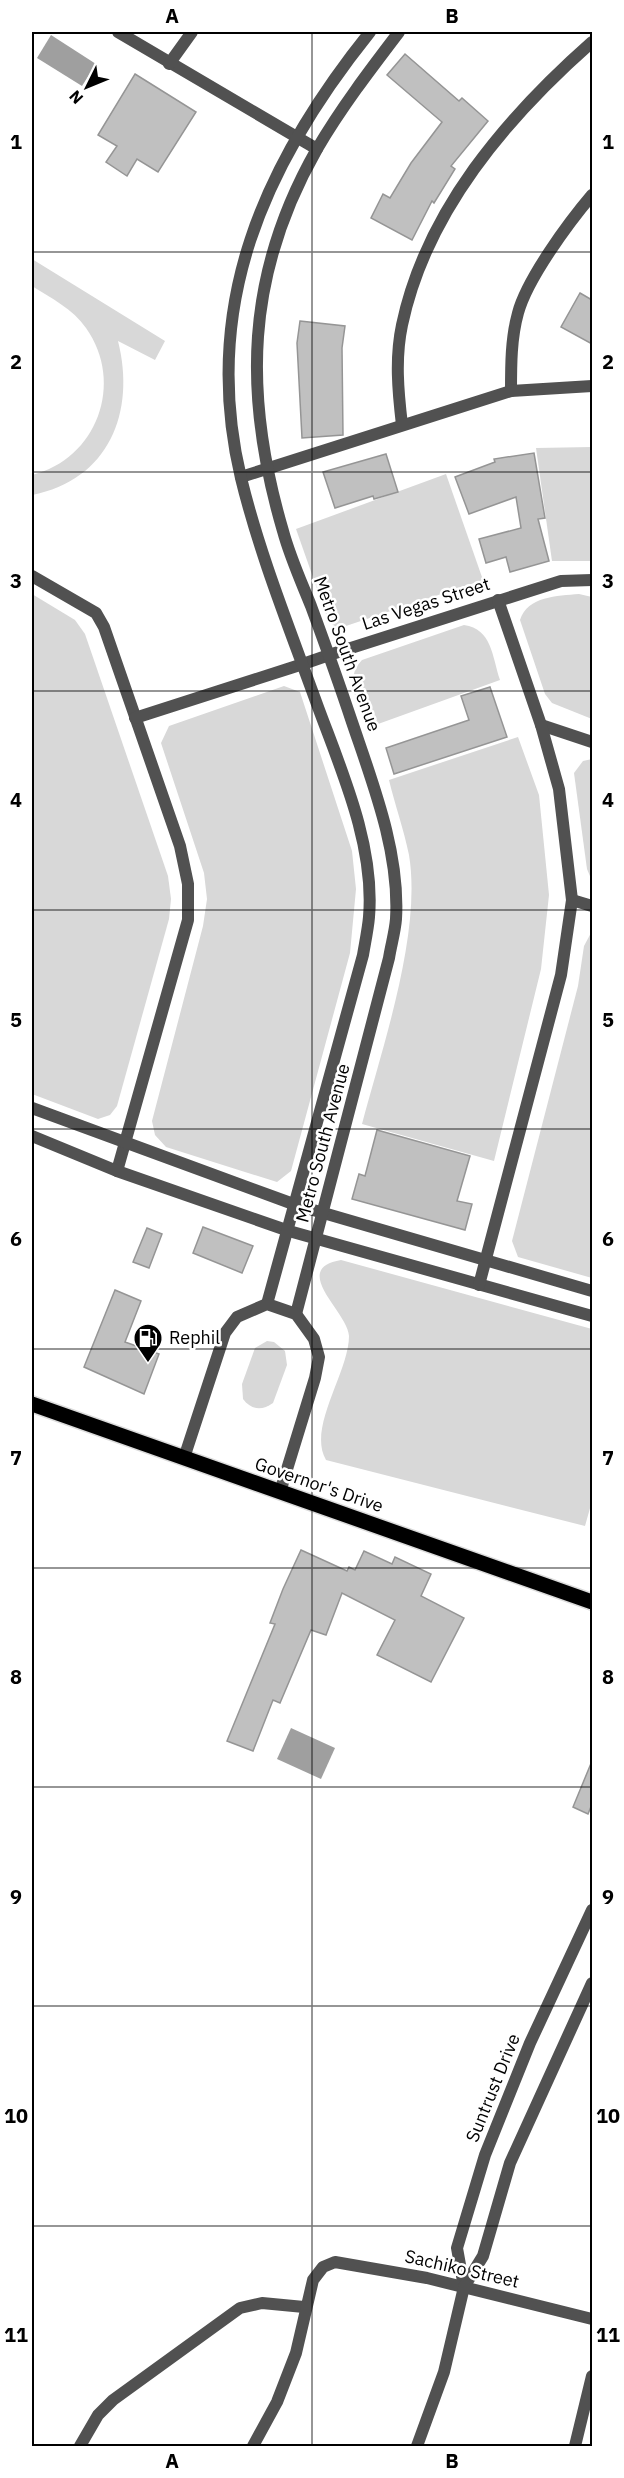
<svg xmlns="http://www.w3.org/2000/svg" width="624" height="2478" font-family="'IBM Plex Sans',sans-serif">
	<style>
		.green { fill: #d8d8d8 }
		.water { fill: #9f9f9f }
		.building { fill: #c0c0c0; stroke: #959595; stroke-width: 1.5 }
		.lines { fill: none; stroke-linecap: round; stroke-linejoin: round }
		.primary-casing { stroke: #dbdbdb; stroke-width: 18 }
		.minor { stroke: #515151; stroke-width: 12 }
		.tertiary { stroke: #515151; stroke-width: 12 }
		.primary { stroke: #000; stroke-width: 15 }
		.grid { fill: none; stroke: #000; stroke-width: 1.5; stroke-opacity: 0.55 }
		.labels { text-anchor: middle; stroke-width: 5; stroke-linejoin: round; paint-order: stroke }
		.street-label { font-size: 18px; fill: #000; stroke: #fff }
		.poi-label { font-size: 18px; fill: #000; stroke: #fff; text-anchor: start }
		.neatline { fill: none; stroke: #000; stroke-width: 2 }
		.grid-label { font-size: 20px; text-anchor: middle; font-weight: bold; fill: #000 }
	</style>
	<rect width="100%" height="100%" fill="#fff"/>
	<g class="green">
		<path d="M 32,259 L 165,341 L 155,360 L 118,341 C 136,412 109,480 32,495 L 32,475 C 97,459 125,383 86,328 C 73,309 51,298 32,286 Z"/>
		<path d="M 592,447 L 592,561 L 552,561 L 536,448 Z"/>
		<path d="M 446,474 L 483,580 L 337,629 L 328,620 L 296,529 Z"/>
		<path d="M 32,594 L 75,620 L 85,634 L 168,876 L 171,899 L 169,919 L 117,1106 L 110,1115 L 98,1119 L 32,1094 Z"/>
		<path d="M 579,594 L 592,597 L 592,719 L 552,703 L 545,694 L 520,620 C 528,596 557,596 579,594 Z"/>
		<path d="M 464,625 C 492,629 492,656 500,680 L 367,728 C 359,705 343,679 362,660 Z"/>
		<path d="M 284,686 L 300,692 L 352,851 L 356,889 L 350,953 L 291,1171 L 277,1182 L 166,1147 L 155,1135 L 152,1121 L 203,926 L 207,899 L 204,873 L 161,743 L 169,726 Z"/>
		<path d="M 518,737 L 539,795 L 549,895 L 541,969 L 494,1161 L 362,1124 C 382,1048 422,933 409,855 C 404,830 395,805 389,780 Z"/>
		<path d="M 592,759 L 592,881 L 587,869 L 574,773 L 583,761 Z"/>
		<path d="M 592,931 L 592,1278 L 518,1257 L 512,1241 L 578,986 L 584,946 Z"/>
		<path d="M 341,1260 L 592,1329 L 592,1501 L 585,1526 L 326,1460 C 307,1428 349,1372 349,1336 C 348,1312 289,1269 341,1260 Z"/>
		<path d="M 267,1341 L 274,1342 L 285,1351 L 287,1365 L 273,1403 C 262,1411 251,1410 243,1399 L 242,1384 L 255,1348 Z"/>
	</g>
	<g class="water">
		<path d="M 51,35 L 96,64 L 82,86 L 37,58 Z"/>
		<path d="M 291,1728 L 335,1748 L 321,1779 L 277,1759 Z"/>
	</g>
	<g class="building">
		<path d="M 405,54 L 459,101 L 462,98 L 488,121 L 451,166 L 455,169 L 434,203 L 432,201 L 412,240 L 371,218 L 383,194 L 390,198 L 411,163 L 442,122 L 387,75 Z"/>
		<path d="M 135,74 L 196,112 L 158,172 L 137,159 L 127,176 L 106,162 L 117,146 L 98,135 Z"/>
		<path d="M 580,293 L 592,300 L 592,344 L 561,327 Z"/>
		<path d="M 300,321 L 345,326 L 342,348 L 343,435 L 302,438 L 297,343 Z"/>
		<path d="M 534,453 L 545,518 L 538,519 L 549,561 L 510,572 L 506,557 L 486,563 L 479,539 L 521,528 L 516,497 L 469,514 L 455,477 L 495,462 L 494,459 Z"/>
		<path d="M 386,454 L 398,492 L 374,499 L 373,496 L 335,508 L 323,472 Z"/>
		<path d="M 490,687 L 507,737 L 394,774 L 386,748 L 469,720 L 461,696 Z"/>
		<path d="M 377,1130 L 470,1156 L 457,1201 L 472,1204 L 465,1230 L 352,1199 L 359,1174 L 365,1176 Z"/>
		<path d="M 203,1227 L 253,1246 L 242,1273 L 193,1253 Z"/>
		<path d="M 147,1228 L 162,1234 L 149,1268 L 133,1262 Z"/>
		<path d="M 115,1290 L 141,1301 L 125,1342 L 159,1354 L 144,1394 L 84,1367 Z"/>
		<path d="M 301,1550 L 347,1571 L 349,1567 L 355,1570 L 364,1551 L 392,1564 L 395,1557 L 431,1574 L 421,1596 L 464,1618 L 431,1682 L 377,1655 L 395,1620 L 342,1593 L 326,1635 L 311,1630 L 280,1703 L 273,1700 L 253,1751 L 227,1741 L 275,1624 L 270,1623 L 283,1589 Z"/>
		<path d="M 592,1761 L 592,1804 L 588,1814 L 573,1807 Z"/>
	</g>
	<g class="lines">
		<g class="primary-casing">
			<path id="primary" d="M 32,1404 L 592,1602"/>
		</g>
		<g class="minor">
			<path d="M 118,32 L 317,149"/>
			<path d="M 169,64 L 192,32"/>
			<path d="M 511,391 C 511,365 511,338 518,313 C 527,279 569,222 592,195"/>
			<path d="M 402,425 C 398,391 395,358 402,325 C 426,211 507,117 592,42"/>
			<path d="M 241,477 L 511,391 L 592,386"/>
			<path d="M 32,576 L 96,613 L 104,627 L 180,846 L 188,884 L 188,920 L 117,1171"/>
			<path d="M 329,655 L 561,581 L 592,580"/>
			<path d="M 135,718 L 303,664"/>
			<path d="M 541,725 L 592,742"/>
			<path d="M 572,900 L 592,906"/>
			<path d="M 32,1108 L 296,1205 L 592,1291"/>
			<path d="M 32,1136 L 117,1171 L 289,1231 L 592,1316"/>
			<path d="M 479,1285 L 561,975 L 572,900 L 559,789 L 541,725 L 498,600"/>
			<path d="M 464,2287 L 457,2248 L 485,2155 L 530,2043 L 592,1910"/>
			<path d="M 80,2446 L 98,2415 L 113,2400 L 240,2308 L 262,2303 L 304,2307"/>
			<path d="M 253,2446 L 277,2402 L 296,2353 L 313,2280 L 323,2267 L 335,2262 L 427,2278 L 592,2319"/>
			<path d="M 417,2446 L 444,2372 L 464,2287 L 483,2256 L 510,2163 L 592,1983"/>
			<path d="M 575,2446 L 592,2376"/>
		</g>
		<g class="tertiary">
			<path d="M 303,664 L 329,655"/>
			<path d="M 267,1304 L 363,955 C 365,943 368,929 369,917 C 375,846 342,772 318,707 C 291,632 260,556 241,478 C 200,306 264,164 370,32"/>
			<path d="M 296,1314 L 389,958 C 391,945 395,932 396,919 C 400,853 373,784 352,722 C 339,683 325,644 311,606 C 301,581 290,557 283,531 C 243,395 245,275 317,149 C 341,108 370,70 399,32"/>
			<path d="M 184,1458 L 225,1333 L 237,1317 L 267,1304 L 296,1314 L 314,1339 L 319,1357 L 315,1378 L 280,1492"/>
		</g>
		<use href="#primary" class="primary"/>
	</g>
	<path class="grid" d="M 312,32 L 312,2446M 32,252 L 592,252M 32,472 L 592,472M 32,691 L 592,691M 32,910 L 592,910M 32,1129 L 592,1129M 32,1349 L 592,1349M 32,1568 L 592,1568M 32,1787 L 592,1787M 32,2006 L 592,2006M 32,2226 L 592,2226"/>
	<defs>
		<g id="fuel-pin" transform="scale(1.5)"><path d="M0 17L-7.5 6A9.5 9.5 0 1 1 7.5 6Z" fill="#000" stroke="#fff"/><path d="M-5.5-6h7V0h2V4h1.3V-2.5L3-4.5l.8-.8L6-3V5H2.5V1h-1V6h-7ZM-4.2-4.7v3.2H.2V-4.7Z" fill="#fff"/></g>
	</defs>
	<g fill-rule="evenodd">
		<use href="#fuel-pin" x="148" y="1338"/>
	</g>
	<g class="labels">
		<g class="street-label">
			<text transform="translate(426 604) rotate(-18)" y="6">Las Vegas Street</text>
			<text transform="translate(347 654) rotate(70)" y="6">Metro South Avenue</text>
			<text transform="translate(323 1143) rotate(-75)" y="6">Metro South Avenue</text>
			<text transform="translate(319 1485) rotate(19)" y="6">Governor's Drive</text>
			<text transform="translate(493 2088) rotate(-68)" y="6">Suntrust Drive</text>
			<text transform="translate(462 2269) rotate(13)" y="6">Sachiko Street</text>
		</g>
		<g class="poi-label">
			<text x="169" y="1344">Rephil</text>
		</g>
	</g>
	<rect width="624" height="2478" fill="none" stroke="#ffffff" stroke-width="66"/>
	<g transform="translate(87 87) rotate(227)" stroke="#ffffff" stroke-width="4.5" paint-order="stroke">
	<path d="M0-4.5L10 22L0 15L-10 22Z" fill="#000000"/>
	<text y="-9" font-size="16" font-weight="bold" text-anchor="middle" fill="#000000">N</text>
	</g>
	<rect x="33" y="33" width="558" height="2412" class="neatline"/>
	<g class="grid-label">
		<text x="172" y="23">A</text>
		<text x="452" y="23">B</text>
		<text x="16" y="149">1</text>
		<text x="608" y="149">1</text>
		<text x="16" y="369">2</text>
		<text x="608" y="369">2</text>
		<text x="16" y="588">3</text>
		<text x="608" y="588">3</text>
		<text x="16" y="807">4</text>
		<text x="608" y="807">4</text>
		<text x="16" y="1027">5</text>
		<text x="608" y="1027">5</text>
		<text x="16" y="1246">6</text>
		<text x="608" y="1246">6</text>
		<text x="16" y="1465">7</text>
		<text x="608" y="1465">7</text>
		<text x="16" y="1684">8</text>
		<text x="608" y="1684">8</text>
		<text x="16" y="1904">9</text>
		<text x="608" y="1904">9</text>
		<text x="16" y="2123">10</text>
		<text x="608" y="2123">10</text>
		<text x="16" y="2342">11</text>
		<text x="608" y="2342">11</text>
		<text x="172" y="2468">A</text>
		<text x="452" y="2468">B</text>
	</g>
</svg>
